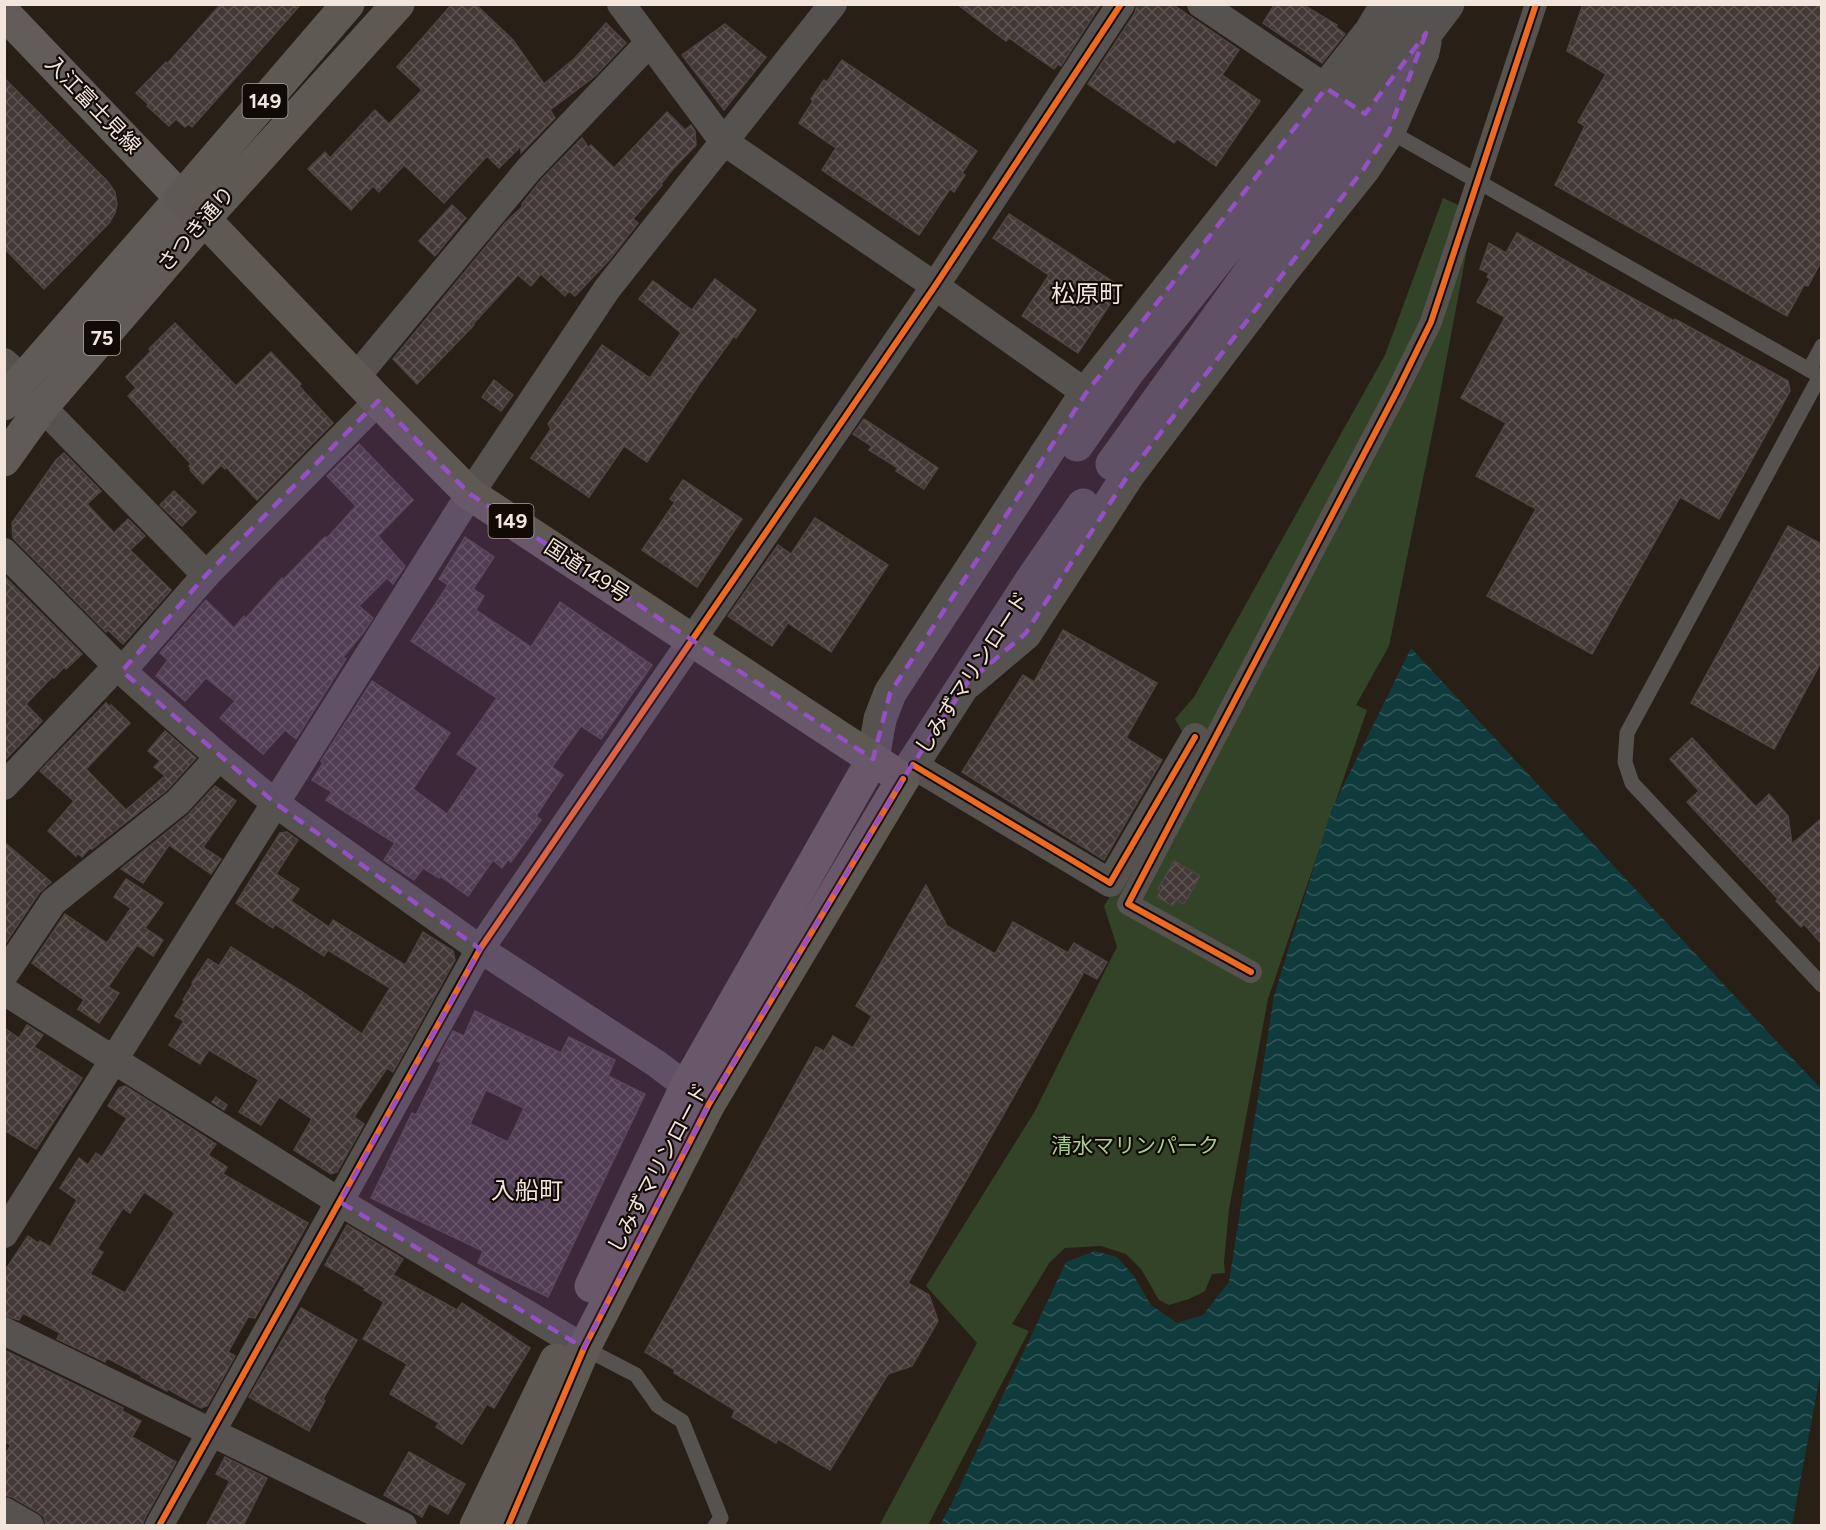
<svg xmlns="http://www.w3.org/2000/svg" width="1826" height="1530" font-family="Figtree,'Noto Sans JP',sans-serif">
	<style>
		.green { fill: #334327 }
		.water { fill: url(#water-waves) }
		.building { fill: url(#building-cross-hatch); stroke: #4e4543; stroke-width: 1.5; fill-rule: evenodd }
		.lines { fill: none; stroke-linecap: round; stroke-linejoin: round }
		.service { stroke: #56524f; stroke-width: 15 }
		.pedestrian { stroke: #56524f; stroke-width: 22 }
		.minor { stroke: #56524f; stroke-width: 28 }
		.tertiary { stroke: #56524f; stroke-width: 33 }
		.secondary { stroke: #625d59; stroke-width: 33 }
		.primary { stroke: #605b56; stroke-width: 33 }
		.trunk { stroke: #5f5954; stroke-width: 33 }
		.tertiary-bridge { stroke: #56524f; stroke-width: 33 }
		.cycleway-casing { stroke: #120a05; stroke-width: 10 }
		.cycleway { stroke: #ed6a23; stroke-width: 6 }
		.marked { fill: #9351c5; fill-opacity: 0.2; stroke: #9351c5; stroke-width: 4.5; stroke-dasharray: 12 8; stroke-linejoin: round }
		.labels { text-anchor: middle; stroke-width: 4.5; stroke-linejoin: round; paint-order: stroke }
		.shield { fill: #120a05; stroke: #afa39b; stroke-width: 1.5 }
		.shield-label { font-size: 20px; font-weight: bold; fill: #f2e5db }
		.street-label { font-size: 21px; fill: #f2e5db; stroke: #120a05 }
		.park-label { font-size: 21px; fill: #a5ce91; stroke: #120a05 }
		.quarter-label { font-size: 24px; fill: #f2e5db; stroke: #120a05 }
	</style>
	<defs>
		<pattern id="water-waves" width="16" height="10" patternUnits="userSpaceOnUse" patternTransform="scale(1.5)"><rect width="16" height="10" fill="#103b3d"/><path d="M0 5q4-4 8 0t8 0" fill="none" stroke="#335758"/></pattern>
		<pattern id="building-cross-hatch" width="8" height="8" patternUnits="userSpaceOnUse" patternTransform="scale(1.5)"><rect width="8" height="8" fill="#423937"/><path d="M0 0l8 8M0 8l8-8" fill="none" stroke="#5e5653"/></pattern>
	</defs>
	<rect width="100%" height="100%" fill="#281f17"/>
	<path class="green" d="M 1443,198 L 1474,212 L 1437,410 L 1389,646 L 1356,705 L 1367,710 L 1268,999 L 1229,1209 L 1224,1262 L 1225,1273 L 1212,1274 L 1205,1291 L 1189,1299 L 1169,1305 L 1159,1300 L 1141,1269 L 1126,1254 L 1101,1246 L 1065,1248 L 1050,1262 L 1012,1324 L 1029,1331 L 928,1525 L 879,1526 L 977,1343 L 926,1286 L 1035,1111 L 1117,947 L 1104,906 L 1197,757 L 1175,719 L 1194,697 L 1385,355 Z"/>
	<path class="water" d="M 1411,648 L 1821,1089 L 1821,1371 L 1792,1525 L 940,1525 L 951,1505 L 1066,1262 L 1095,1251 L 1117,1257 L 1133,1275 L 1151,1305 L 1177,1323 L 1203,1315 L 1229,1282 L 1274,996 L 1331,811 Z"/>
	<g class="building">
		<path d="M 221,4 L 301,4 L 192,127 L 189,124 L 185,127 L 176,119 L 169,126 L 147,106 L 149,105 L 136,93 L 166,62 L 167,64 Z"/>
		<path d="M 452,4 L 475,4 L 513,40 L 544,84 L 575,58 L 606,23 L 626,43 L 595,76 L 550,110 L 555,118 L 521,153 L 521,146 L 499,168 L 487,156 L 444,203 L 404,165 L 379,192 L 373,186 L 351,210 L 308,169 L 325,152 L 330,158 L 375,110 L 389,124 L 422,90 L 397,67 Z"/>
		<path d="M 957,4 L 1101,4 L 1061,66 L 1058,64 L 1054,69 L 1009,38 L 1006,41 Z"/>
		<path d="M 1137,4 L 1172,4 L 1239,50 L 1222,75 L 1260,101 L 1216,166 L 1177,139 L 1174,143 L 1088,84 L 1135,13 Z"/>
		<path d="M 1275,4 L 1302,4 L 1337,25 L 1336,27 L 1345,34 L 1322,63 L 1263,23 Z"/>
		<path d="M 1583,4 L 1821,4 L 1821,262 L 1808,286 L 1804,285 L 1787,316 L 1555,185 L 1585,126 L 1578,122 L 1606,74 L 1567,51 Z"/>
		<path d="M 725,24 L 766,57 L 724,110 L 682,55 Z"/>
		<path d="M 842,60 L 977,151 L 962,173 L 965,175 L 954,192 L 950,189 L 919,235 L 822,170 L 836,148 L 799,123 L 813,101 L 811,99 L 824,80 L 827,82 Z"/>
		<path d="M 4,78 L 108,182 L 115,192 L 117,204 L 115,213 L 109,223 L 44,289 L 4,248 Z"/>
		<path d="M 667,112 L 685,130 L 691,125 L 695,131 L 696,145 L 673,169 L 661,184 L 662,185 L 633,219 L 638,223 L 610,259 L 575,296 L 569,291 L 565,296 L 541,274 L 531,286 L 518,275 L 473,324 L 474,325 L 417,384 L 393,359 L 506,222 L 522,207 L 522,204 L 541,180 L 582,138 L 588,147 L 591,145 L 614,168 Z"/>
		<path d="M 452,205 L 466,218 L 435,256 L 419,241 Z"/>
		<path d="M 1009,214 L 1121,287 L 1078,353 L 1022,316 L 1049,275 L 993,238 Z"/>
		<path d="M 1517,233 L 1596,278 L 1674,321 L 1675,319 L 1788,381 L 1790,391 L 1719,519 L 1680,497 L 1592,654 L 1487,596 L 1536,509 L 1476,476 L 1506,423 L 1461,398 L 1505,317 L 1477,302 L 1490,279 L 1487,277 L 1489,273 L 1480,269 L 1489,243 L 1506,253 Z"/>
		<path d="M 715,279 L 756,310 L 736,338 L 734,336 L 700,383 L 647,462 L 624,446 L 589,497 L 531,458 L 551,429 L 548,424 L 602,345 L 650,378 L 681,333 L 639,299 L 653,281 L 692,310 Z"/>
		<path d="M 175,323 L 236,386 L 271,352 L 301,384 L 299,386 L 333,423 L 257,500 L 226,467 L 225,469 L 221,465 L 203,484 L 190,470 L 191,469 L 189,466 L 191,464 L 128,396 L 136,388 L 126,377 L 151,351 L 149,349 Z"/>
		<path d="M 494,380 L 513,395 L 501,411 L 482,397 Z"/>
		<path d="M 864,419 L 938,468 L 924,489 L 896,471 L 898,468 L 869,450 L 872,446 L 853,434 Z"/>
		<path d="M 359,444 L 413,500 L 378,536 L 405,566 L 393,584 L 387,578 L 359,606 L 373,618 L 363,633 L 343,657 L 346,659 L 296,739 L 285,730 L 263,754 L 220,718 L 235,701 L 206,678 L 185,701 L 156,676 L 168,660 L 160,653 L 206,600 L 234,628 L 244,616 L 246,618 L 282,578 L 283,580 L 325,537 L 327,538 L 356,506 L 327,476 Z"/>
		<path d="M 64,453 L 101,491 L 87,504 L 114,533 L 128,519 L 145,536 L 130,550 L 171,590 L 123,644 L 108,630 L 106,632 L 13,538 L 12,523 L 56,460 Z"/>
		<path d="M 683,480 L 742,519 L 697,587 L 642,550 L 675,502 L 670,499 Z"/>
		<path d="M 174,491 L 196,512 L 182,526 L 160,505 Z"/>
		<path d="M 815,518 L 888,565 L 831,652 L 788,623 L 772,646 L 728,616 L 778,545 L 791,554 Z"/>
		<path d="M 1788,526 L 1821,544 L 1821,662 L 1774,749 L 1691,703 Z"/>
		<path d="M 465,537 L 494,557 L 473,589 L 484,596 L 476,610 L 531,647 L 560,602 L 652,665 L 601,739 L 581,726 L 552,767 L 563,775 L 536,816 L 541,820 L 511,862 L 508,860 L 502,868 L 493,860 L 468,896 L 440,876 L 439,878 L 423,868 L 414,880 L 384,860 L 395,843 L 326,800 L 332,792 L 312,780 L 323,763 L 321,761 L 372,681 L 450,733 L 413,789 L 447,814 L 478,768 L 457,754 L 497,698 L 411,641 L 448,585 L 439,579 Z"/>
		<path d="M 4,576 L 82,654 L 66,669 L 64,667 L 54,678 L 52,677 L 26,704 L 42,721 L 4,761 Z"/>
		<path d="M 1063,630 L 1157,683 L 1126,738 L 1162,760 L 1104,860 L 962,772 L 1023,675 L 1034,682 Z"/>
		<path d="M 106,703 L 110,707 L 111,705 L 130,723 L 86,769 L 126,810 L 165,776 L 154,767 L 160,761 L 148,751 L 165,731 L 196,758 L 167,790 L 92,849 L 90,848 L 82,857 L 78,853 L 76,856 L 48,831 L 74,801 L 40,771 Z"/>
		<path d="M 1692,738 L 1756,807 L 1769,794 L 1788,816 L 1792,844 L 1821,819 L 1821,943 L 1804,924 L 1801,927 L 1776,901 L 1778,899 L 1687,802 L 1699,791 L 1670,759 Z"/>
		<path d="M 215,786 L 236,801 L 203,847 L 221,859 L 211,874 L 169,845 L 143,883 L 121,869 L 188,815 Z"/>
		<path d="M 287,832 L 298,840 L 276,874 L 299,889 L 291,901 L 329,927 L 333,920 L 405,965 L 423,932 L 453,951 L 455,960 L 393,1072 L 387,1068 L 354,1117 L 364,1124 L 337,1172 L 331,1174 L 294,1150 L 312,1119 L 279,1097 L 261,1125 L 239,1112 L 259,1080 L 209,1050 L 200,1064 L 169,1045 L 184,1021 L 175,1016 L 185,1001 L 183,1000 L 193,984 L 192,983 L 208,959 L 219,966 L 231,947 L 301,991 L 362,1034 L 390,988 L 328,950 L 324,956 L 275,924 L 273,928 L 236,903 L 280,833 Z"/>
		<path d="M 4,842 L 51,882 L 39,893 L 5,944 Z"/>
		<path d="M 1174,861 L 1200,876 L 1184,904 L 1176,900 L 1173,906 L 1157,897 L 1161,890 L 1158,889 Z"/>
		<path d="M 126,879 L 163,903 L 145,928 L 163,940 L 153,956 L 137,945 L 108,987 L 119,993 L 99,1023 L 78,1009 L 84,1000 L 32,963 L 65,914 L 107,943 L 131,908 L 114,897 Z"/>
		<path d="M 926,885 L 947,926 L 995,954 L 1013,922 L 1068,953 L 1074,943 L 1107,962 L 1097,979 L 1084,972 L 908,1283 L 929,1295 L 938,1321 L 912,1366 L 888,1374 L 830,1470 L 778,1439 L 776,1443 L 732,1417 L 735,1410 L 674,1373 L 675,1370 L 645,1352 L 816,1047 L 824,1051 L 833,1036 L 853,1048 L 872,1016 L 856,1006 Z"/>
		<path d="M 475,1011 L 561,1053 L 569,1037 L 615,1060 L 608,1076 L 645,1094 L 548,1297 L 478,1263 L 483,1251 L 371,1198 L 412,1113 L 416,1115 L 441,1063 L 437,1061 L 453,1031 L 464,1036 ZM 486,1090 L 524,1108 L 508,1142 L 470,1124 Z"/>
		<path d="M 27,1025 L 43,1035 L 34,1047 L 82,1078 L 36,1149 L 4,1130 L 4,1028 L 19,1038 Z"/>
		<path d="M 125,1086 L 216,1144 L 208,1155 L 227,1167 L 223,1174 L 308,1223 L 255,1318 L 248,1317 L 228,1352 L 235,1356 L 207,1406 L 201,1408 L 168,1389 L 167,1391 L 141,1377 L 142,1376 L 107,1358 L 105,1362 L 57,1339 L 60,1333 L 23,1313 L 19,1320 L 4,1315 L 4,1272 L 28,1236 L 38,1243 L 40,1241 L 50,1247 L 77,1200 L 60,1188 L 79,1158 L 88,1165 L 96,1153 L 102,1157 L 127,1118 L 108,1106 L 119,1088 ZM 144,1192 L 175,1213 L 125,1293 L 90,1274 L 103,1252 L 97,1249 L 123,1208 L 130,1213 Z"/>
		<path d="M 216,1097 L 227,1105 L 224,1110 L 212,1102 Z"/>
		<path d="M 347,1225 L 403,1259 L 393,1275 L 457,1310 L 462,1303 L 530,1348 L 494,1408 L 487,1404 L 462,1444 L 436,1427 L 439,1423 L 390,1394 L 407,1364 L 363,1339 L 384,1302 L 364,1290 L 365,1288 L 325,1265 Z"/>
		<path d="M 301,1308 L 357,1340 L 323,1399 L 325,1401 L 309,1431 L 249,1397 Z"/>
		<path d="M 4,1350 L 123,1408 L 122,1411 L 141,1421 L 132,1437 L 176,1462 L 145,1518 L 142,1526 L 46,1526 L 44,1517 L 38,1512 L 12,1497 L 4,1495 L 4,1457 L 11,1445 L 4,1441 Z"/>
		<path d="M 409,1452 L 465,1484 L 448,1514 L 429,1503 L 422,1517 L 384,1495 Z"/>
		<path d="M 225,1457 L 267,1478 L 243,1526 L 206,1526 L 230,1481 L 216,1474 Z"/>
	</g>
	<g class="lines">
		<g class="service">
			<path d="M 1389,131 L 1820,376 L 1627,733 L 1625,762 L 1632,783 L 1822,985"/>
			<path d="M 1809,370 L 1822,346"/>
			<path d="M 584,1348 L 636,1375 L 658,1406 L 682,1421 L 721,1518 L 715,1526"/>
		</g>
		<path class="pedestrian" d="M 1251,972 L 1128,904 L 1397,391 L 1431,322 L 1536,4"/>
		<g class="minor">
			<path d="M 621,4 L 723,141 L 935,286 L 1086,393"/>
			<path d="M 1201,4 L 1326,88"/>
			<path d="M 4,362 L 23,379"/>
			<path d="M 356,377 L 529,169 L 649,43"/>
			<path d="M 42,407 L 206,575"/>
			<path d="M 4,552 L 122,671 L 219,757 L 275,803 L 480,949 L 657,1064 L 703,1099"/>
			<path d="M 122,671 L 206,575 L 378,401"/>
			<path d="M 913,765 L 1110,883 L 1195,737"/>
			<path d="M 4,786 L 117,666"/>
			<path d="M 4,975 L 53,902 L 178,802 L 219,757"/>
			<path d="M 4,991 L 340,1202 L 584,1348"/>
			<path d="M 4,1234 L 470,494 L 607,289 L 833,4"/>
			<path d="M 4,1331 L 403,1526"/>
			<path d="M 4,1511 L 30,1526"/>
			<path d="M 159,1526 L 480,949 L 935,286 L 1121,4"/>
		</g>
		<g class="tertiary">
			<path d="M 967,683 L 1025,634 L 1129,474 L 1284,269 L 1363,170 L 1389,131 L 1423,52 L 1425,42"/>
			<path d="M 873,759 L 880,719 L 890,693 L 1086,393 L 1371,31 L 1387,4"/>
			<path d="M 903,779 L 1032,579 L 1083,505"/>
		</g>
		<path class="secondary" d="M 4,13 L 181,198"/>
		<g class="primary">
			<path d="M 4,404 L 23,379 L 181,198"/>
			<path d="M 4,460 L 42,407 L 204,219"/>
		</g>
		<g class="trunk">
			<path d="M 348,4 L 181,198 L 204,219 L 378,401 L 470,494 L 903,779 L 709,1104 L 584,1348 L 508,1526"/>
			<path d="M 204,219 L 398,4"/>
			<path d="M 591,1286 L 686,1087 L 873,759"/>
			<path d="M 476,1526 L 556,1360"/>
		</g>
		<g class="tertiary-bridge">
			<path d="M 1077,445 L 1128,372 L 1254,214 L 1413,4"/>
			<path d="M 1112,464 L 1330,161 L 1448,4"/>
		</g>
		<g class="cycleway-casing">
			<g id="cycleway">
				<path d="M 913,765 L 1110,883 L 1195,737"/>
				<path d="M 1251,972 L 1128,904 L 1397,391 L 1431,322 L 1536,4"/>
				<path d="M 159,1526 L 480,949 L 935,286 L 1121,4"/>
				<path d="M 508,1526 L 584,1348 L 709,1104 L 903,779"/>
			</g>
		</g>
		<use href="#cycleway" class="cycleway"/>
	</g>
	<path class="marked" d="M 1426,33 L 1389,131 L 1363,170 L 1129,474 L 1025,634 L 967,683 L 903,779 L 709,1104 L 584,1348 L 340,1202 L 480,949 L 275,803 L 122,671 L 206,575 L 378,401 L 470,494 L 873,759 L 890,693 L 1086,393 L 1326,88 L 1365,114 Z"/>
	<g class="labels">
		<g class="shield">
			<rect x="242.5" y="84" width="45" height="34" rx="4.5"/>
			<rect x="84" y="321" width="36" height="34" rx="4.5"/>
			<rect x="488.5" y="504" width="45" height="34" rx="4.5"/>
		</g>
		<g class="shield-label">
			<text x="265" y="108">149</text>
			<text x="102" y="345">75</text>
			<text x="511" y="528">149</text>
		</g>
		<g class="street-label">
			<text transform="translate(93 105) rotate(46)" y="7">入江富士見線</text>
			<text transform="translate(196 229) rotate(-49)" y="7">さつき通り</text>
			<text transform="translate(587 571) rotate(33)" y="7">国道149号</text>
			<text transform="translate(972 673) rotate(-57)" y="7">しみずマリンロード</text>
			<text transform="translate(658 1168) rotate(-62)" y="7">しみずマリンロード</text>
		</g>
		<g class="park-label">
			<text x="1135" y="1153">清水マリンパーク</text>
		</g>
		<g class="quarter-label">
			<text x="1087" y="302">松原町</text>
			<text x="527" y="1199">入船町</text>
		</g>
	</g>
	<rect width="1826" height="1530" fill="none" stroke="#f2e5db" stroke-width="12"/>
</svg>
